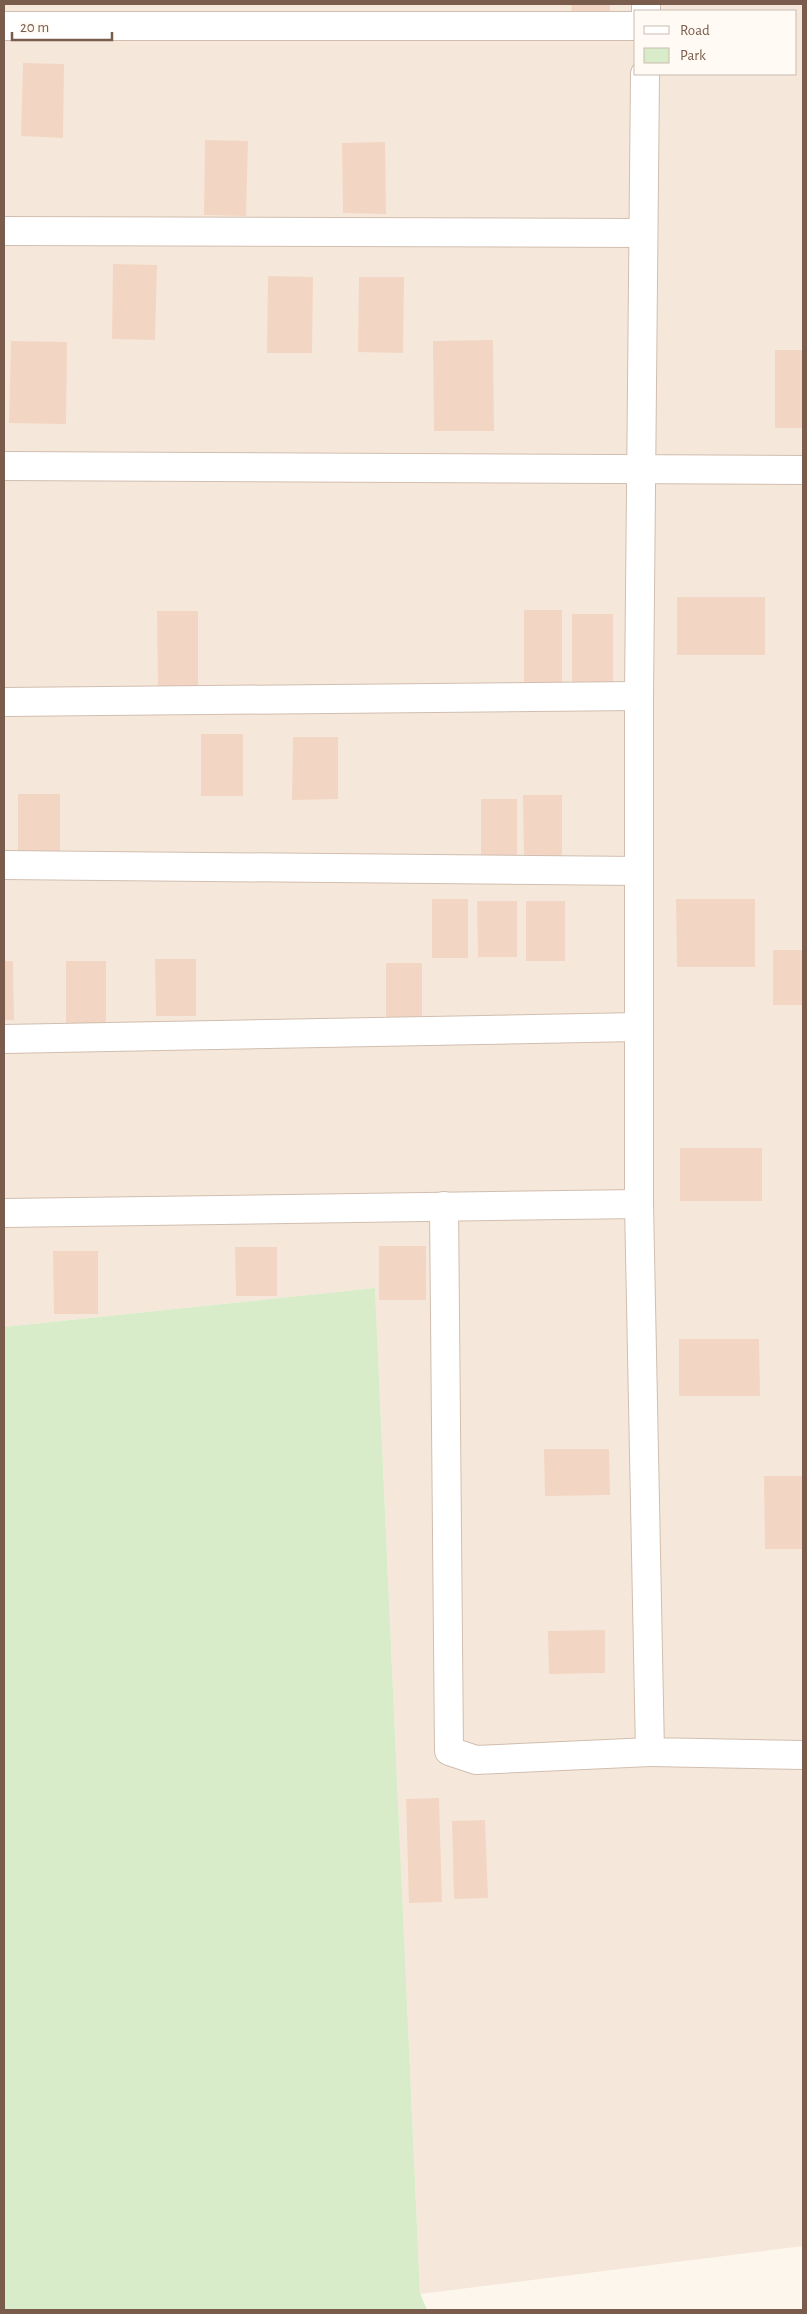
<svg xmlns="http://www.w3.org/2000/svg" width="807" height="2314" font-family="'Alegreya Sans',sans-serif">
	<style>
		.residential { fill: #f5e8da; fill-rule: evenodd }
		.green { fill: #d8ecc9 }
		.building { fill: #f3d5c3 }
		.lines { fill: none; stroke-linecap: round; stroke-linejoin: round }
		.minor-casing { stroke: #d1beb0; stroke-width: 30 }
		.minor { stroke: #fff; stroke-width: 28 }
	</style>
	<rect width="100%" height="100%" fill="#fdf6ec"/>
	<path class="residential" d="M 4,4 L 803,4 L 803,2246 L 420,2294 L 375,1288 L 4,1327 ZM 636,11 L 796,11 L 796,74 L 636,74 Z"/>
	<path class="green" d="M 375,1288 L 420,2293 L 427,2310 L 4,2310 L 4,1327 Z"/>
	<g class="building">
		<path d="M 571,4 L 610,4 L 610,14 L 572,14 Z"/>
		<path d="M 23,63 L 64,64 L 63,138 L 21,136 Z"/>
		<path d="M 205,140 L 248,141 L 246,216 L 204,215 Z"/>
		<path d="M 385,142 L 386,214 L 343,213 L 342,143 Z"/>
		<path d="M 113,264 L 157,265 L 155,340 L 112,339 Z"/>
		<path d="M 268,276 L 313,277 L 312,353 L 267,353 Z"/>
		<path d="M 359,277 L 404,277 L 403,353 L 358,352 Z"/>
		<path d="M 493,340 L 494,431 L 434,431 L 433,341 Z"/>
		<path d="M 11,341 L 67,342 L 66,424 L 9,423 Z"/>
		<rect x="775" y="350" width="28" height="78"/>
		<rect x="677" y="597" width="88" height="58"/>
		<rect x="524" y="610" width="38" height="82"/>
		<path d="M 157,611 L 198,611 L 198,687 L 158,687 Z"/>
		<rect x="572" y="614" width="41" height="80"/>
		<rect x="201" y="734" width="42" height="62"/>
		<path d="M 293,737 L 338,737 L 338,799 L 292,800 Z"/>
		<rect x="18" y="794" width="42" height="58"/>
		<path d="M 523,795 L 562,795 L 562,860 L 524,860 Z"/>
		<rect x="481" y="799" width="36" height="59"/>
		<rect x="432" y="899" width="36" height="59"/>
		<path d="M 676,899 L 755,899 L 755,967 L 677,967 Z"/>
		<path d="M 477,901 L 517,901 L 517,957 L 478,957 Z"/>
		<rect x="526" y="901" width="39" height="60"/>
		<rect x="773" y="950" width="30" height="55"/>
		<path d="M 155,959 L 196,959 L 196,1016 L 156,1016 Z"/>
		<path d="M 4,961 L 13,961 L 14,1020 L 4,1020 Z"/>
		<rect x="66" y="961" width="40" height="62"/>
		<rect x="386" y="963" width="36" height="60"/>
		<rect x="680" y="1148" width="82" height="53"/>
		<rect x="379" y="1246" width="47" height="54"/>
		<path d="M 235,1247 L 277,1247 L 277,1296 L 236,1296 Z"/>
		<path d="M 53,1251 L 98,1251 L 98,1314 L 54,1314 Z"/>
		<path d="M 679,1339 L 759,1339 L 760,1396 L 679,1396 Z"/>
		<path d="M 544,1449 L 609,1449 L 610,1495 L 545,1496 Z"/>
		<path d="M 764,1476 L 803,1476 L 803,1549 L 765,1549 Z"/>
		<path d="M 605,1630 L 605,1673 L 549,1674 L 548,1631 Z"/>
		<path d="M 439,1798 L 442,1902 L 409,1903 L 406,1799 Z"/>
		<path d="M 485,1820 L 488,1898 L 454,1899 L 452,1821 Z"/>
	</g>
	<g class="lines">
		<g class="minor-casing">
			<g id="minor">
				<path d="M 646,11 L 646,4"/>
				<path d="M 4,26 L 636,26"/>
				<path d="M 645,74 L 639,696 L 639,1204 L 650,1752 L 803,1755"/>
				<path d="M 4,231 L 642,233"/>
				<path d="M 4,466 L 803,470"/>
				<path d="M 4,702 L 639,696"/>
				<path d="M 4,865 L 638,871"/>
				<path d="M 4,1039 L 639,1027"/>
				<path d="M 444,1206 L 449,1751 L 476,1760 L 650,1752"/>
				<path d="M 4,1213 L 639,1204"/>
			</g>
		</g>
		<use href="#minor" class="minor"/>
	</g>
	<rect width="807" height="2314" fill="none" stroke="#7a5c4d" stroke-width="10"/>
	<rect x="634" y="10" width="162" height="65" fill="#fffaf3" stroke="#cabbb1"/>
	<rect x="644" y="26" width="25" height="8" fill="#ffffff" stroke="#cabbb1"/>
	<text x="680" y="35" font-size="15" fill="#7a5c4d">Road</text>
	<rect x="644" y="48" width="25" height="15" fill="#d8ecc9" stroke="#cabbb1"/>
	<text x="680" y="60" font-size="15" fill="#7a5c4d">Park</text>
	<path d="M12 32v8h100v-8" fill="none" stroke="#7a5c4d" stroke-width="2.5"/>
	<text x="20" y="32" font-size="15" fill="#7a5c4d" stroke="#fffaf3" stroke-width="4" paint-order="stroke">20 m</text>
</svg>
